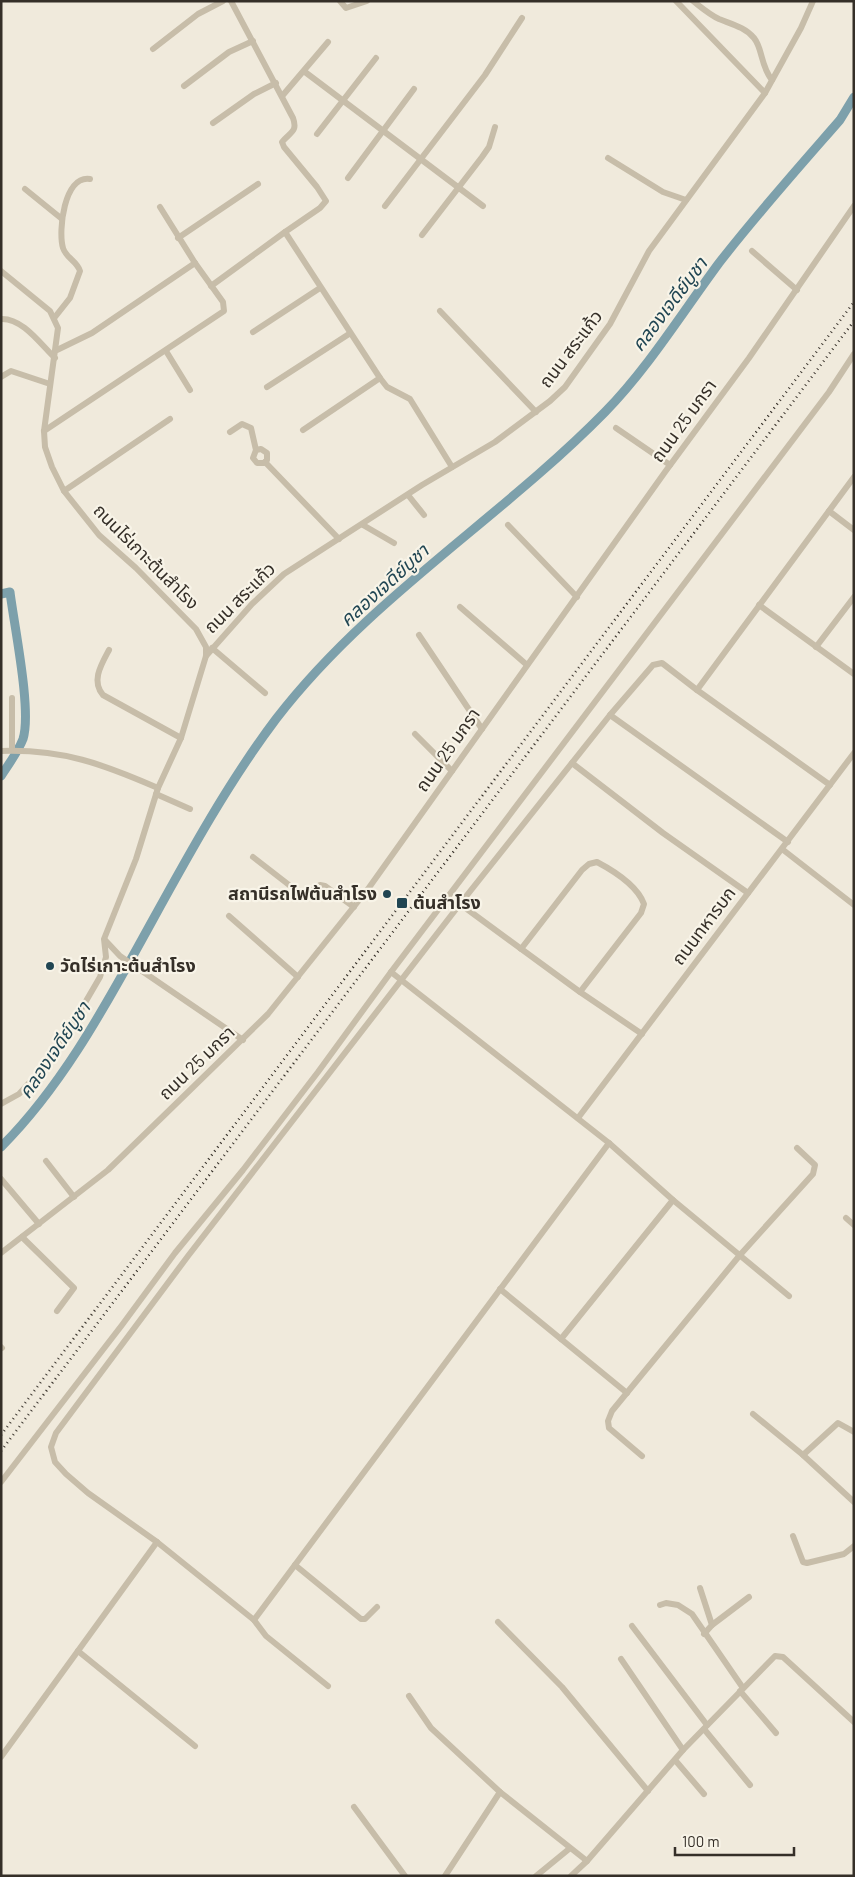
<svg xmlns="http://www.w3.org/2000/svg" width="855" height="1877" font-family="Barlow,'Noto Sans Thai',sans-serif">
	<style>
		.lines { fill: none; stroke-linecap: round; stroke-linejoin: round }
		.canal { stroke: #7da0ab; stroke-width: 9 }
		.street { stroke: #c7bda9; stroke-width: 6 }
		.rail { stroke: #352f28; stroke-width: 2.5; stroke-dasharray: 1 4; stroke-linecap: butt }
		.poi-dot { fill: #214653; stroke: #f8f4e8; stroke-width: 2 }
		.labels { text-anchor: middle; stroke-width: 4.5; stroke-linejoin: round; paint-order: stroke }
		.street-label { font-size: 18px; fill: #352f28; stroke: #f8f4e8 }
		.poi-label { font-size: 18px; font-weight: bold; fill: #352f28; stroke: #f8f4e8; text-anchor: start }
		.water-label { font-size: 19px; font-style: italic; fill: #214653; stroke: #f8f4e8 }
	</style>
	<rect width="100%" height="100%" fill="#f0eadc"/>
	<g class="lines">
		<g class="canal">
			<path d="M 1,594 L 10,592 C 14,625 32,711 23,739 C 18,752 8,765 1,776"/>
			<path d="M 1,1147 C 59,1089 101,1014 140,943 C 182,867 224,788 276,719 C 368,599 500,519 605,412 C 648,368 682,313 719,263 C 757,214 799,167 840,120 L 854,97"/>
		</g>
		<g class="street">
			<path d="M 231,1 L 293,118 C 298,132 290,132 282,142 L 284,147 L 317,187 L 326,201 L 320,208 L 285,232 L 380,378 L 387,387 L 410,399 L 452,467"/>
			<path d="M 340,1 L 346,8 L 367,1"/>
			<path d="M 676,1 L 765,93"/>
			<path d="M 693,1 C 702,8 710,15 719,19 C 731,24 745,27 754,38 C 763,49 760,65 772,80"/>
			<path d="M 153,49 L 198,14 L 223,1"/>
			<path d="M 305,72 L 483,206"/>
			<path d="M 184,86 L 229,52 L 253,41"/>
			<path d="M 283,95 L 328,42"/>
			<path d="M 213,123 L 254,94 L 276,83"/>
			<path d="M 317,134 L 376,58"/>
			<path d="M 608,158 L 663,192 L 686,200"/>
			<path d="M 348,178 L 414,89"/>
			<path d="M 25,189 L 62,219"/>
			<path d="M 385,206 L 485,75 L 522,18"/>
			<path d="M 422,235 L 482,157 L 489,147 L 495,127"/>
			<path d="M 178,238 L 258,184"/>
			<path d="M 752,251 L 797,290"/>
			<path d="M 1,271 L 50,311 L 58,328 L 44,431 L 45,447 L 52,467 L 64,491 L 99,535 L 136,568 L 196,629 L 206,647 L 206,656 L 181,738 L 158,788 L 136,859 L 104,939 L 106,957 L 100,977 L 61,1044 L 42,1069 L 19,1094 L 1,1104"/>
			<path d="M 211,286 L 285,232"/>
			<path d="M 440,311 L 536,412"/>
			<path d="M 55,317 L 70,298 L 80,271 C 77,261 66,258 63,248 C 58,231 64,175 90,179"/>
			<path d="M 1,319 C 23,318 41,345 55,358"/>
			<path d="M 253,332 L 320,288"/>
			<path d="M 57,350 L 92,333 L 195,263"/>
			<path d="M 166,351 L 190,390"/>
			<path d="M 1,377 L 11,371 L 50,384"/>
			<path d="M 267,387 L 349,334"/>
			<path d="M 616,428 L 670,465"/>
			<path d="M 303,430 L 380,378"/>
			<path d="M 44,431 L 224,311 L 223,302 L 195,263 L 160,207"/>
			<path d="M 230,432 L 242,424 L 251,428 L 256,450 L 253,458 L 257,463 L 264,463 L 267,460 L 267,453 L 261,449 L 256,450"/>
			<path d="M 265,462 L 339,539"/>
			<path d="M 64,491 L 170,419"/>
			<path d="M 408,495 L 424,515"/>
			<path d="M 829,511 L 854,530"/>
			<path d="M 363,525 L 394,543"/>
			<path d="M 508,525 L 577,597"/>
			<path d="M 759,605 L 854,674"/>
			<path d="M 460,607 L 527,665"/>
			<path d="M 419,635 L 482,729"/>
			<path d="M 816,647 L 854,597"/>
			<path d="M 212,648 L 265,693"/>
			<path d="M 109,650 C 101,665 91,681 103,695 L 181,738"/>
			<path d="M 206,656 L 252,604 L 284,574 L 422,485 L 495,442 L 550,401 L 565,387 L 610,324 L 649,251 L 765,93 L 801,28 L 813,1"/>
			<path d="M 697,690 L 830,785"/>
			<path d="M 12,698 L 12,750"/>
			<path d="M 610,715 L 788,842"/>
			<path d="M 415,734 L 452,771"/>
			<path d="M 1,751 C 63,749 103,764 158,788"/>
			<path d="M 572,763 L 663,833 L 748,893"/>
			<path d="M 156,794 L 190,809"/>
			<path d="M 782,849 L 854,905"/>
			<path d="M 253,857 L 302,895 L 306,895 L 320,885 L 325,886 L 354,907"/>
			<path d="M 460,904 L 580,992 L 642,1034"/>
			<path d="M 229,916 L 298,977"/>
			<path d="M 105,940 L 120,956 L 243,1040"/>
			<path d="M 521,949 L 582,870 L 589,864 L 597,862 C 614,871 637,885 644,904 L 641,913 L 580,992"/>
			<path d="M 391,972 L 609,1143 L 673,1200 L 789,1296"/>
			<path d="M 578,1118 L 854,753"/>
			<path d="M 609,1143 L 254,1620 L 157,1542 L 88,1493 L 66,1474 L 55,1462 L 51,1447 L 56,1433 L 188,1256 L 460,904 L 610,715 L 653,665 L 662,663 L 697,690 L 854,477"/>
			<path d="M 46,1161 L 74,1197"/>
			<path d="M 1,1179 L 39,1224"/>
			<path d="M 846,1218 L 854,1225"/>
			<path d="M 22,1237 L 74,1288 L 57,1311"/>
			<path d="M 1,1253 L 108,1170 L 268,1014 L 368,889 L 665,472 L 749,358 L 854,206"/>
			<path d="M 500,1289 L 627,1393"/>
			<path d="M 561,1339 L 673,1200"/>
			<path d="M 1,1347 L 2,1348"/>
			<path d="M 753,1414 L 803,1455 L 854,1502"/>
			<path d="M 803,1455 L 838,1423 L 854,1432"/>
			<path d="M 642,1456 L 609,1428 L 608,1421 L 612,1411 L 740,1255 L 813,1174 L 815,1165 L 797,1148"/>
			<path d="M 1,1482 L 122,1325 L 175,1253 L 243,1170 L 318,1072 L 391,972 L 829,392 L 854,354"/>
			<path d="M 793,1536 L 803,1562 L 807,1563 L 844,1554 L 854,1546"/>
			<path d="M 295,1565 L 361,1619 L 365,1619 L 377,1607"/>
			<path d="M 700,1588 L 712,1625 L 704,1634"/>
			<path d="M 660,1605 L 666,1603 L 678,1605 L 692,1614 L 743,1688"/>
			<path d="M 254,1620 L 266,1636 L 328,1686"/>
			<path d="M 498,1622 L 562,1687 L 648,1791"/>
			<path d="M 712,1625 L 749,1597"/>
			<path d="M 632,1626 L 707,1725"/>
			<path d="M 78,1651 L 195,1746"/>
			<path d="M 621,1659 L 683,1750"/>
			<path d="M 740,1691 L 776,1733"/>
			<path d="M 409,1696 L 431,1728 L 500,1792 L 587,1861 L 683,1750 L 775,1656 L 783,1657 L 854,1722"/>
			<path d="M 704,1729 L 750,1785"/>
			<path d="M 1,1757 L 157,1542"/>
			<path d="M 675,1760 L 704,1794"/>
			<path d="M 354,1807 L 405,1876"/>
			<path d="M 445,1876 L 500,1792"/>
			<path d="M 536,1876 L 569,1849"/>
			<path d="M 571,1876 L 587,1861"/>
		</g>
		<g class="rail">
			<path d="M 1,1435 L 854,302"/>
			<path d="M 1,1451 L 854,321"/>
		</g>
	</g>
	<g class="poi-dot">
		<circle cx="387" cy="894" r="5"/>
		<rect x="396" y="897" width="12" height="12" rx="2.5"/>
		<circle cx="50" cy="966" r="5"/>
	</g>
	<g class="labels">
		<g class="street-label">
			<text transform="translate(571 349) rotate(-53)" y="6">ถนน สระแก้ว</text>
			<text transform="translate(684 421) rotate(-54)" y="6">ถนน 25 มกรา</text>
			<text transform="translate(146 557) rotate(45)" y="6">ถนนไร่เกาะต้นสำโรง</text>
			<text transform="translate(240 598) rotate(-45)" y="6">ถนน สระแก้ว</text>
			<text transform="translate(448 750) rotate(-55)" y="6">ถนน 25 มกรา</text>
			<text transform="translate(704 926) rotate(-53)" y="6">ถนนทหารบก</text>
			<text transform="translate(197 1063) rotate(-44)" y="6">ถนน 25 มกรา</text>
		</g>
		<g class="poi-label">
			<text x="377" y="900" text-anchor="end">สถานีรถไฟต้นสำโรง</text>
			<text x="413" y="909">ต้นสำโรง</text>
			<text x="60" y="972">วัดไร่เกาะต้นสำโรง</text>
		</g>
		<g class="water-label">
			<text transform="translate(669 304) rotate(-53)" y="7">คลองเจดีย์บูชา</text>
			<text transform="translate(384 585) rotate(-42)" y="7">คลองเจดีย์บูชา</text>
			<text transform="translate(54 1050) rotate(-56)" y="7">คลองเจดีย์บูชา</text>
		</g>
	</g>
	<rect width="855" height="1877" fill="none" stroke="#352f28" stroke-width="5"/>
	<path d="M675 1847v8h119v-8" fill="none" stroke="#352f28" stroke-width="2.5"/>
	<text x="682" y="1847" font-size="15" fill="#352f28" stroke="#f8f4e8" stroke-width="4" paint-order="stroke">100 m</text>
</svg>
